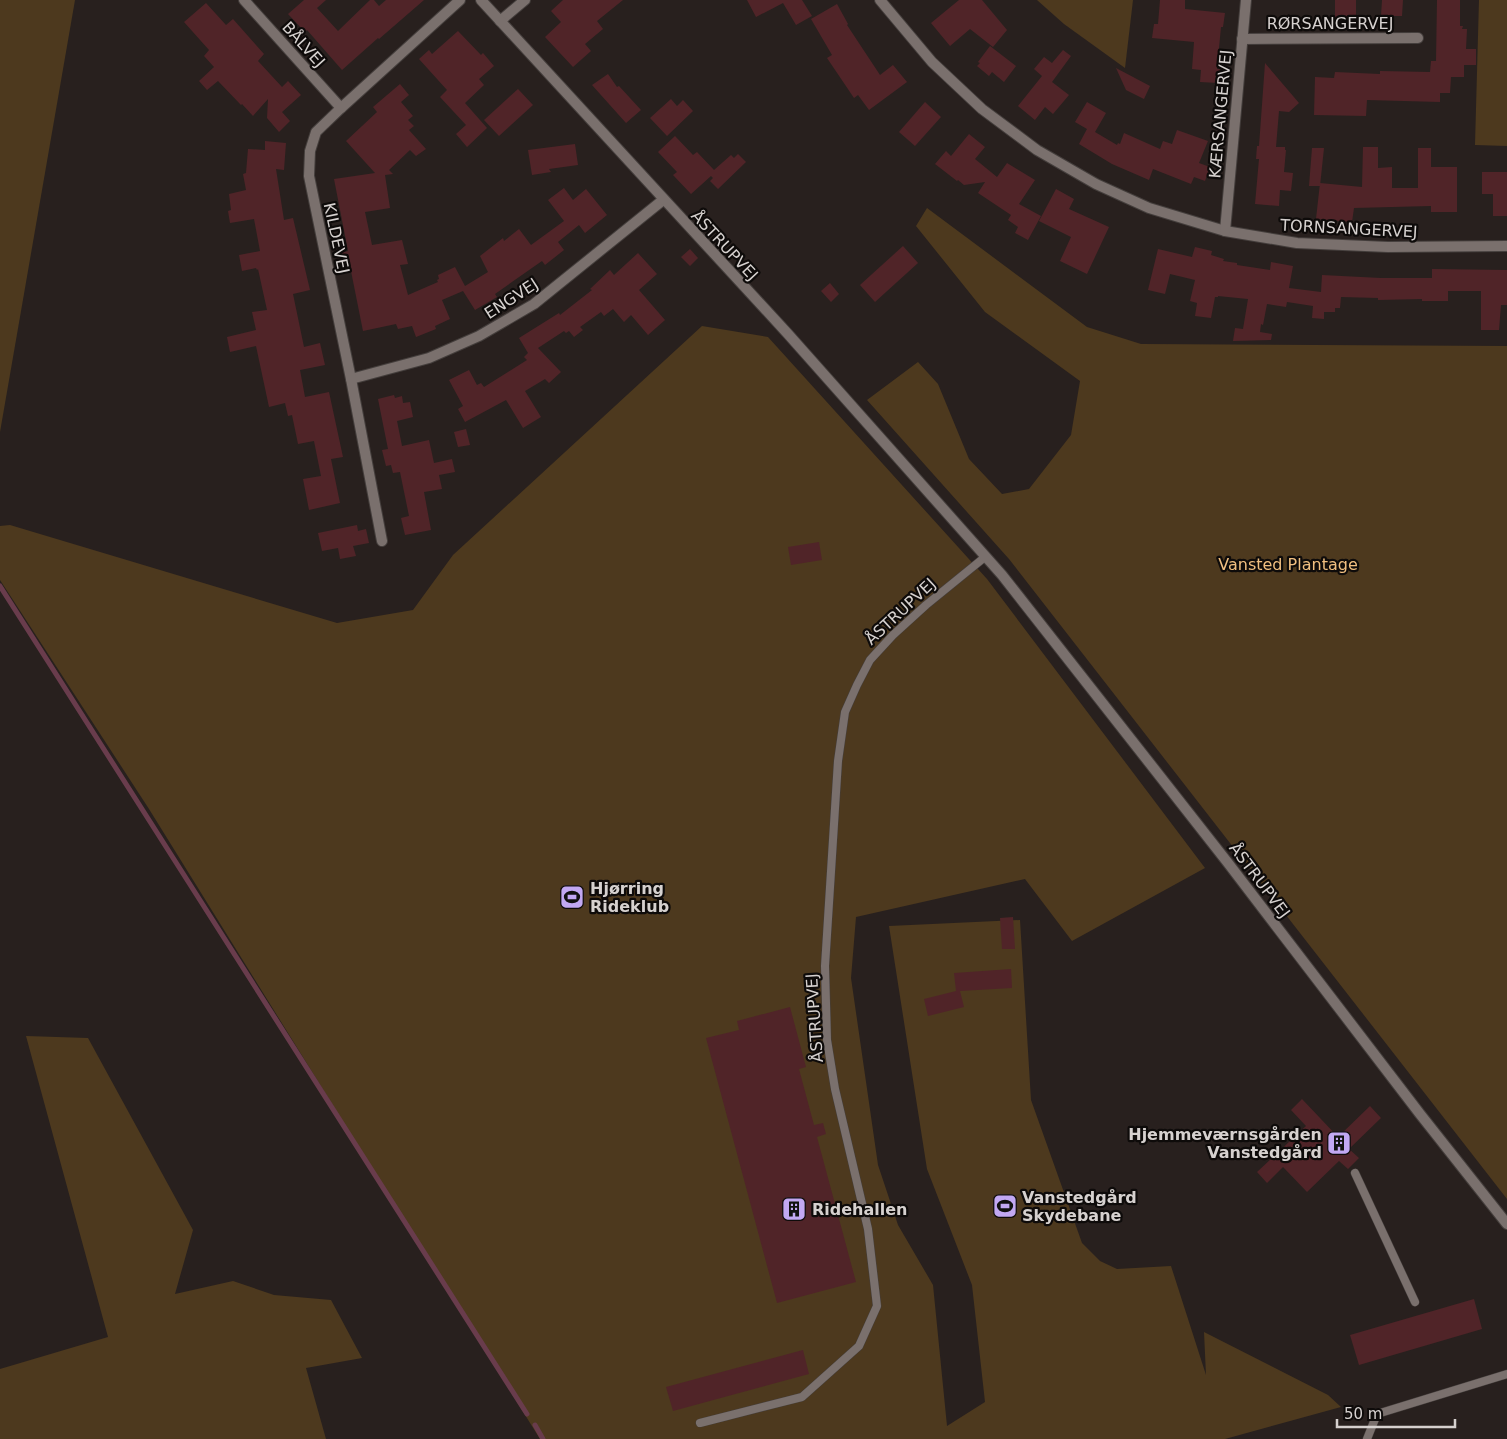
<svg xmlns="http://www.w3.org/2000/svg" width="1507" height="1439" font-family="'DejaVu Sans',sans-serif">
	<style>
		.green { fill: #4d391e }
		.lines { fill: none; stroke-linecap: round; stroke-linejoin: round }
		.stream { stroke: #693c4c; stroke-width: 5 }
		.building { fill: #502428 }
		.service-casing { stroke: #443e3c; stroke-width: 9 }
		.minor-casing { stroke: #443e3c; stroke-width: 12 }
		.tertiary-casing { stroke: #443e3c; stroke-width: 12 }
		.service { stroke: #7a706d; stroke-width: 8 }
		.minor { stroke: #7a706d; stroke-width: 10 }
		.tertiary { stroke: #7a706d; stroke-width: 10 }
		.labels { text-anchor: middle; stroke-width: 4.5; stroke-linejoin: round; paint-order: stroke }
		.street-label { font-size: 16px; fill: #d6d1cf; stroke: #0e0b0a }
		.park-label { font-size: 16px; fill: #f0bf80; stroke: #0e0b0a }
		.poi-label { font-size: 16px; font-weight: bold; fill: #d6d1cf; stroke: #0e0b0a; text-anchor: start }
	</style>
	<rect width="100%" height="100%" fill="#28201e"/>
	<g class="green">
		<path d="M 0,0 L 75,0 L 0,432 Z"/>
		<path d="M 1037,0 L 1133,0 L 1125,68 L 1064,24 Z"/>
		<path d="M 1479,0 L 1507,0 L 1507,146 L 1475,145 Z"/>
		<path d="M 927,208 L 1087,327 L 1141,344 L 1507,346 L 1507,1199 L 1009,559 L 867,400 L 918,362 L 938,384 L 969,459 L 1002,494 L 1029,489 L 1071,435 L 1080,381 L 985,312 L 916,226 Z"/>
		<path d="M 702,326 L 768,337 L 987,579 L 1205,868 L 1072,941 L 1025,879 L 856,917 L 851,978 L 878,1165 L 898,1225 L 933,1285 L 947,1426 L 985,1402 L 972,1285 L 927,1169 L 889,926 L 1020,920 L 1031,1100 L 1082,1243 L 1100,1261 L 1117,1269 L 1171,1266 L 1206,1375 L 1204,1332 L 1328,1395 L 1341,1407 L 1225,1439 L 540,1439 L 149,809 L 0,580 L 0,526 L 10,525 L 337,623 L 413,610 L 453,555 Z"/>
		<path d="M 26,1036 L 88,1038 L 193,1230 L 175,1294 L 233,1281 L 274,1295 L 331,1300 L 362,1358 L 306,1368 L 326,1439 L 0,1439 L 0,1369 L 108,1337 Z"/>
	</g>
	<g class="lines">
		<g class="stream">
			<path d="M 0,586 L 527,1414"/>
			<path d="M 535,1425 L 543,1439"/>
		</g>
	</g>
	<g class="building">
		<path d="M 304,0 L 326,0 L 317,8 L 338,31 L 370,0 L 374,0 L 379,6 L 386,0 L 424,0 L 379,39 L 378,38 L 342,70 L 307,30 L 305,32 L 288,14 Z"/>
		<path d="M 563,0 L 623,0 L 597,21 L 603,29 L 585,44 L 591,51 L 573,67 L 545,37 L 561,22 L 551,11 Z"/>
		<path d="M 747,0 L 802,0 L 812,16 L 796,25 L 783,3 L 756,17 Z"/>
		<path d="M 959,0 L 982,0 L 1007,30 L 993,47 L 970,29 L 950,46 L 931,23 Z"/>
		<path d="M 1160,0 L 1185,0 L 1185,9 L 1225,13 L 1223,27 L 1221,27 L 1217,69 L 1220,69 L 1218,83 L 1200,82 L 1201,70 L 1192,69 L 1194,42 L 1152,38 L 1154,24 L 1158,24 Z"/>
		<path d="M 1335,0 L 1356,0 L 1356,20 L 1335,19 Z"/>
		<path d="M 1382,0 L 1403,0 L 1402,16 L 1381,16 Z"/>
		<path d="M 1437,0 L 1460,0 L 1460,26 L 1463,26 L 1462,29 L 1467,29 L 1466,49 L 1476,49 L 1476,65 L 1464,65 L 1464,77 L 1451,77 L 1450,93 L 1440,93 L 1440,102 L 1367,100 L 1366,116 L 1314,115 L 1315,77 L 1334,78 L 1335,72 L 1380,74 L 1380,71 L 1430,72 L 1431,61 L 1436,61 Z"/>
		<path d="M 206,3 L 226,25 L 233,19 L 264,54 L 258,61 L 282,87 L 288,81 L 301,95 L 282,112 L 290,121 L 279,132 L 267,118 L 268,99 L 253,116 L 242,104 L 241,105 L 218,81 L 207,90 L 199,81 L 214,67 L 204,56 L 209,50 L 184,22 Z"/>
		<path d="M 837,4 L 848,24 L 847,25 L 880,75 L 893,65 L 907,82 L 869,110 L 858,95 L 854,98 L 827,58 L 832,55 L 811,19 Z"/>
		<path d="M 458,31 L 481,55 L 483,53 L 494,66 L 479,79 L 484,85 L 465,103 L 487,128 L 467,147 L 456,134 L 466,125 L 440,97 L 447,90 L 419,59 L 429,50 L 432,54 Z"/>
		<path d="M 990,46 L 1016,66 L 1004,82 L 992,72 L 989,76 L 977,66 L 980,63 L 978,62 Z"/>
		<path d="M 1063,50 L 1071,56 L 1052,82 L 1069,95 L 1053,114 L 1045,107 L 1035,120 L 1018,106 L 1042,76 L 1034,69 L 1044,57 L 1052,63 Z"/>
		<path d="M 1265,63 L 1299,103 L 1289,112 L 1279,111 L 1276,147 L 1285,147 L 1285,150 L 1286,150 L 1284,172 L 1293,173 L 1291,191 L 1280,190 L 1279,206 L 1255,204 L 1259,159 L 1256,159 L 1257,146 L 1259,146 Z"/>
		<path d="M 1116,68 L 1150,86 L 1144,99 L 1126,90 Z"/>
		<path d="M 608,74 L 617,87 L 619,86 L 641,110 L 626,123 L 592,85 Z"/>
		<path d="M 400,84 L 409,95 L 401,102 L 413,116 L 408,120 L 414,126 L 409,130 L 426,149 L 416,156 L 410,150 L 389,170 L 393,174 L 385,175 L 390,208 L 365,212 L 372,245 L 402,240 L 408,264 L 400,265 L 408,295 L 438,282 L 437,280 L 439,279 L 438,275 L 455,267 L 465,286 L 488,272 L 480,256 L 503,238 L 504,241 L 519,229 L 531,245 L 564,221 L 548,200 L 564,188 L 573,200 L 586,189 L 607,215 L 585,233 L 579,225 L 558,242 L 564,250 L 545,265 L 542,261 L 495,294 L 497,297 L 475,310 L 463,291 L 442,300 L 450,319 L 435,326 L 436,329 L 416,337 L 412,326 L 398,329 L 396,324 L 363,331 L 350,266 L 340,268 L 337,254 L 348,251 L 334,179 L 375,173 L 346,141 L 377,112 L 373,107 Z"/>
		<path d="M 518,89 L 533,105 L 499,136 L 484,120 Z"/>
		<path d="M 671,99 L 677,106 L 683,100 L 693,111 L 667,136 L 650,118 Z"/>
		<path d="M 925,102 L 941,117 L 915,146 L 899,132 Z"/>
		<path d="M 1087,102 L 1106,113 L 1095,132 L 1117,145 L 1118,143 L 1120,144 L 1124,133 L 1160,149 L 1163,141 L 1172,144 L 1177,130 L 1208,141 L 1199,163 L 1210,167 L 1205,181 L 1194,177 L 1191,184 L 1153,169 L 1149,180 L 1112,164 L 1079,144 L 1087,129 L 1075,122 Z"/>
		<path d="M 969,134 L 985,147 L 975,159 L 997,177 L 1007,163 L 1035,180 L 1019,204 L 1041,216 L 1028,240 L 1015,233 L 1018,227 L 1008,220 L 1011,215 L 978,193 L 985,182 L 964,185 L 958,180 L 957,181 L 935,164 L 946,151 L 951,156 Z"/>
		<path d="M 675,136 L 693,155 L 697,152 L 714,170 L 731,155 L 734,158 L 738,154 L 746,162 L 718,189 L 710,181 L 713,178 L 711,176 L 691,194 L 673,175 L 677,172 L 658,152 Z"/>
		<path d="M 265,141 L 286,143 L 284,170 L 276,169 L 284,220 L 293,218 L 310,290 L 293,294 L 304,347 L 320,343 L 325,365 L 300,370 L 305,397 L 329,392 L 343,457 L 331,459 L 340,503 L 309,510 L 303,479 L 321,476 L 314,441 L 298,444 L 292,415 L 288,416 L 285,403 L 269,407 L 256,346 L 230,352 L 227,337 L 256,330 L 252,312 L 267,310 L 258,269 L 257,270 L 256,268 L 242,271 L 239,255 L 260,251 L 254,219 L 230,223 L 228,211 L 231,210 L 229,194 L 246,190 L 243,174 L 246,173 L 248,149 L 265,150 Z"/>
		<path d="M 575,144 L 578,165 L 549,169 L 551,172 L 532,175 L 528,150 Z"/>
		<path d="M 1363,147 L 1378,147 L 1378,168 L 1392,167 L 1392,188 L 1418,188 L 1418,148 L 1431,148 L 1431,167 L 1457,167 L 1457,212 L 1431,212 L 1431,206 L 1354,208 L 1352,222 L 1316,219 L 1320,183 L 1362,187 Z"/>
		<path d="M 1312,148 L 1324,148 L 1320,186 L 1309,186 Z"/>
		<path d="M 1482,172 L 1507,172 L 1507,216 L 1493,216 L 1493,194 L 1482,194 Z"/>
		<path d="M 1056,189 L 1074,199 L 1069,209 L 1109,227 L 1087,274 L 1060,261 L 1071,237 L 1039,221 Z"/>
		<path d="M 903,246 L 918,263 L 875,302 L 860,285 Z"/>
		<path d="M 1195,247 L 1212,251 L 1211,255 L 1224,259 L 1223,261 L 1237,263 L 1237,265 L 1270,270 L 1271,262 L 1293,266 L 1289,288 L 1321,292 L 1322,275 L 1381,278 L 1432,278 L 1432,269 L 1507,270 L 1507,305 L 1501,305 L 1499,330 L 1481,330 L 1481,291 L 1448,291 L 1448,301 L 1422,301 L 1422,299 L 1378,300 L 1378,298 L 1341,297 L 1340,308 L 1335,308 L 1335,312 L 1324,312 L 1324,319 L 1312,318 L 1313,306 L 1287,302 L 1286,307 L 1267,304 L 1263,325 L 1261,324 L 1260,332 L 1272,334 L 1271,340 L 1233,341 L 1235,328 L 1243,329 L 1248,299 L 1218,296 L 1218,297 L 1215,297 L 1211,318 L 1195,316 L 1197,303 L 1190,301 L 1195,280 L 1170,274 L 1165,294 L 1148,290 L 1158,249 L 1192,257 Z"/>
		<path d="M 690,249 L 698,258 L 690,266 L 681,257 Z"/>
		<path d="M 638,253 L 657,274 L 639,290 L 665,320 L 648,335 L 631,315 L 624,322 L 613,309 L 604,316 L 601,312 L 580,327 L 583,330 L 574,337 L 569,331 L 566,333 L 564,331 L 538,348 L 561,372 L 549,383 L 545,379 L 525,391 L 541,417 L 523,428 L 506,400 L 465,422 L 458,409 L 463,406 L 449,380 L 469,370 L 477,385 L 481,383 L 484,387 L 527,360 L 524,357 L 528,353 L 519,338 L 559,313 L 560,315 L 592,290 L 590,289 L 610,270 L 614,275 Z"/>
		<path d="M 830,283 L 839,294 L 831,302 L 821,291 Z"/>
		<path d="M 394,395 L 395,398 L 402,396 L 403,403 L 410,402 L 413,417 L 397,421 L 402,446 L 429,440 L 434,463 L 452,459 L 455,472 L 439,475 L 442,489 L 424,492 L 431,530 L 405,535 L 401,518 L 409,516 L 400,472 L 393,473 L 391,465 L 386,466 L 382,450 L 388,449 L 378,399 Z"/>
		<path d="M 466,429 L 470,445 L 458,447 L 454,432 Z"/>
		<path d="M 357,525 L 358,531 L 366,529 L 369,543 L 353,546 L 356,556 L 340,559 L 338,548 L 322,551 L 318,533 Z"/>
		<path d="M 819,542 L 822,560 L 791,565 L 788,547 Z"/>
		<path d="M 1013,917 L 1015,949 L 1002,949 L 1000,918 Z"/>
		<path d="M 1011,969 L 1012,988 L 960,991 L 964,1007 L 928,1016 L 924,999 L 956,991 L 954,973 Z"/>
		<path d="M 790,1007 L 806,1067 L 799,1069 L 814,1125 L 823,1123 L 826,1134 L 817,1137 L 856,1282 L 777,1303 L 706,1038 L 739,1030 L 737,1021 Z"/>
		<path d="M 1302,1099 L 1338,1137 L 1370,1106 L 1381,1118 L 1349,1149 L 1359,1158 L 1348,1169 L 1339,1161 L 1307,1192 L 1283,1167 L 1267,1183 L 1257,1172 L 1306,1126 L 1291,1110 Z"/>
		<path d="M 1474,1299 L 1482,1329 L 1359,1365 L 1350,1335 Z"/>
		<path d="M 803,1350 L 809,1374 L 673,1411 L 666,1387 Z"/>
	</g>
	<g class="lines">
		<g class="service-casing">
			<g id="service">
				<path d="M 1355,1173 L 1415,1302"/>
				<path d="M 700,1423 L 802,1397 L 859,1346 L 877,1306 L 868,1229 L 835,1089 L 827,1040 L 825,966 L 838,761 L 845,712 L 857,685 L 870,660 L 893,635 L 926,605 L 985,557"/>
				<path d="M 1367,1439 L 1377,1414 L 1507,1374"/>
			</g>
		</g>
		<g class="minor-casing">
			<g id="minor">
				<path d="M 244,0 L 341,108"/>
				<path d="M 880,0 L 932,62 L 982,109 L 1037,150 L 1096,184 L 1149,208 L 1225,231 L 1297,243 L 1388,247 L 1507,246"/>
				<path d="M 500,21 L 525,0"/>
				<path d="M 1242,39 L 1418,38"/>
				<path d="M 1225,231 L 1246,0"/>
				<path d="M 351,379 L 429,358 L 479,336 L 534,304 L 663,200"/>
				<path d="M 382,541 L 351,379 L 309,176 L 310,151 L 316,132 L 341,108 L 460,0"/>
			</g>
		</g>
		<g class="tertiary-casing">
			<path id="tertiary" d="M 481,0 L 788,334 L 1002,575 L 1228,863 L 1420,1114 L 1507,1224"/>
		</g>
		<use href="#service" class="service"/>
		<use href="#minor" class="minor"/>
		<use href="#tertiary" class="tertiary"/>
	</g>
	<defs>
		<g id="stadium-square" transform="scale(1.25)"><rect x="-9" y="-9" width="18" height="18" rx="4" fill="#c2a8f3" stroke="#0e0b0a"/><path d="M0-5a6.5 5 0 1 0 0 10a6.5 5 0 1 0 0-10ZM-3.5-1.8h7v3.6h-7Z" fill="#111"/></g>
		<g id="building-square" transform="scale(1.25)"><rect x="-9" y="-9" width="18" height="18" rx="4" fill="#c2a8f3" stroke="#0e0b0a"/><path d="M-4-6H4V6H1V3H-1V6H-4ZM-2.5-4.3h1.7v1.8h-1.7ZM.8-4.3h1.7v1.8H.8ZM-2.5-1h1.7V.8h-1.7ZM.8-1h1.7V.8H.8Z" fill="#111"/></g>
	</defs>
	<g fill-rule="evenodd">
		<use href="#stadium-square" x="572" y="897"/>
		<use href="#building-square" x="1339" y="1143"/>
		<use href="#stadium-square" x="1005" y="1206"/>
		<use href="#building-square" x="794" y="1209"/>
	</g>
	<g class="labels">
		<g class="street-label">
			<text x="1330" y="29">RØRSANGERVEJ</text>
			<text transform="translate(304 44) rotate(48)" y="6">BÅLVEJ</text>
			<text transform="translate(1220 114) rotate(-85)" y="6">KÆRSANGERVEJ</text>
			<text transform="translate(1349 228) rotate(3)" y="6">TORNSANGERVEJ</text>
			<text transform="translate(337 238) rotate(78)" y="6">KILDEVEJ</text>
			<text transform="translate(725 245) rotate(47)" y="6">ÅSTRUPVEJ</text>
			<text transform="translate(511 298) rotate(-33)" y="6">ENGVEJ</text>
			<text transform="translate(900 611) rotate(-43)" y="6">ÅSTRUPVEJ</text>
			<text transform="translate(1260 880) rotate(53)" y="6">ÅSTRUPVEJ</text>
			<text transform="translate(814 1018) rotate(-94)" y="6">ÅSTRUPVEJ</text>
		</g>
		<g class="park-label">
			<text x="1288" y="570">Vansted Plantage</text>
		</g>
		<g class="poi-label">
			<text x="590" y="894">Hjørring<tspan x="590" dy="18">Rideklub</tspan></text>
			<text x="1322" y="1140" text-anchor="end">Hjemmeværnsgården<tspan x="1322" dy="18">Vanstedgård</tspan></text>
			<text x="1022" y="1203">Vanstedgård<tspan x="1022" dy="18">Skydebane</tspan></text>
			<text x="812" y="1215">Ridehallen</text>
		</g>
	</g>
	<path d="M1337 1419v8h118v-8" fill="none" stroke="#d6d1cf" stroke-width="2.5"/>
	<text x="1344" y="1419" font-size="15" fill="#d6d1cf" stroke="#0e0b0a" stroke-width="4" paint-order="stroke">50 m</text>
</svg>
